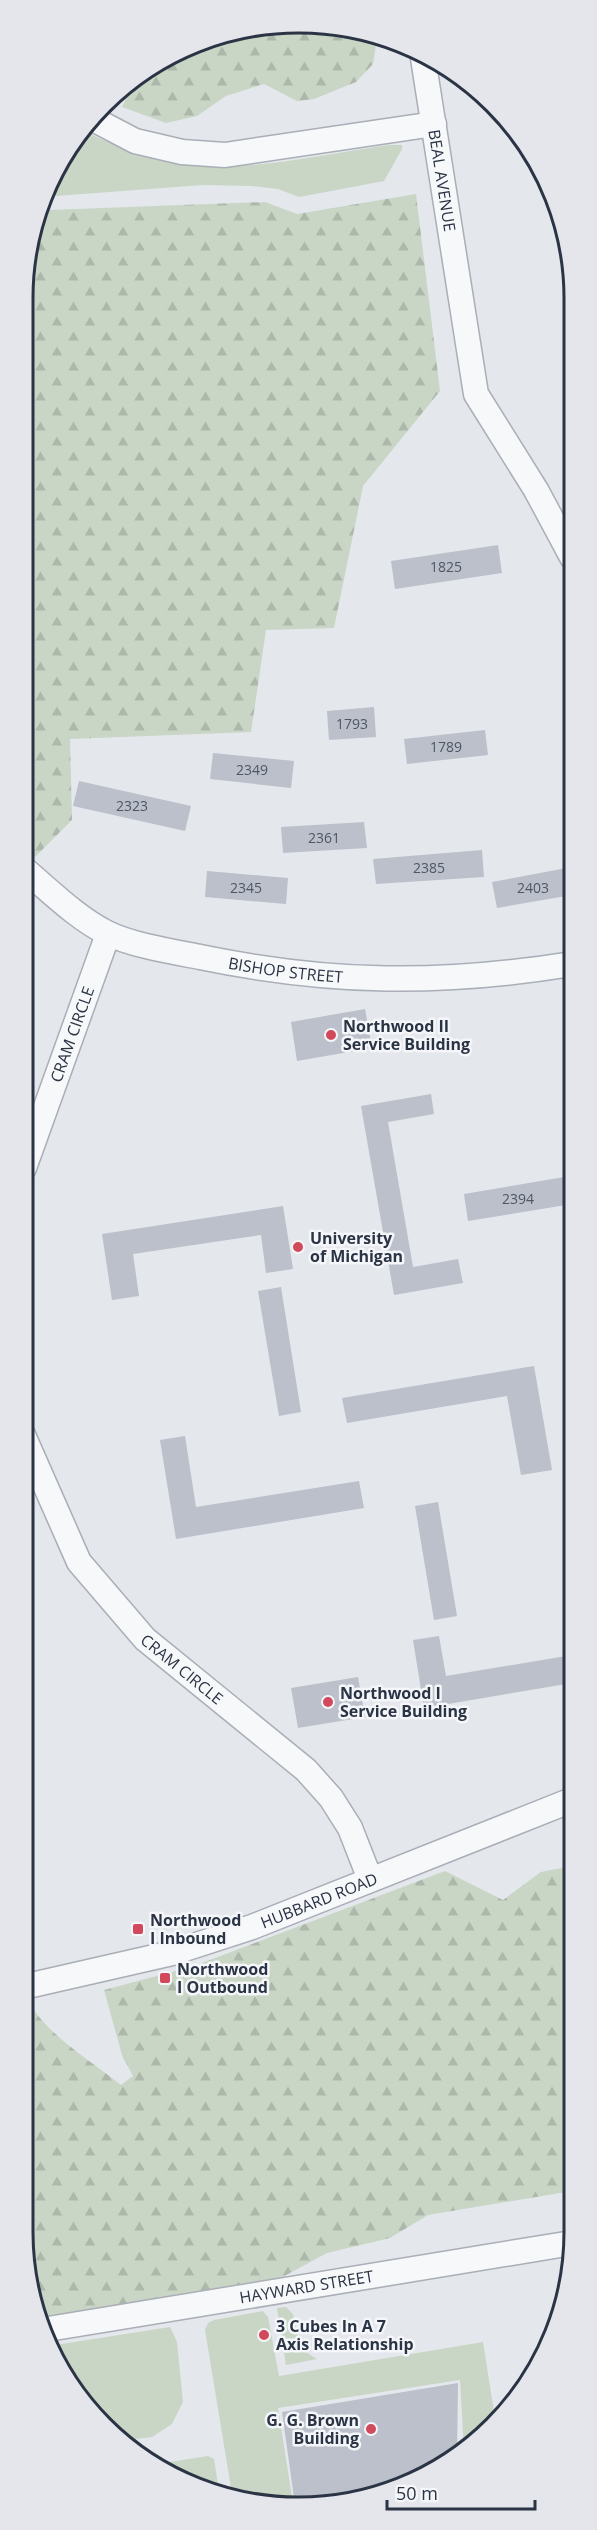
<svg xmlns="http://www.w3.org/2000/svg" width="597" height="2530" font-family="'Open Sans',sans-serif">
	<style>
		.grass { fill: #c9d6c5 }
		.forest { fill: url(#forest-firs) }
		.building { fill: #bbc0ca }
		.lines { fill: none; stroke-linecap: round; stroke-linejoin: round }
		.minor-casing { stroke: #a9aeb7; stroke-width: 27 }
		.minor { stroke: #f7f8fa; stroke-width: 24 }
		.poi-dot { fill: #d1495b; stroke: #f4f6f9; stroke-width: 2 }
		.labels { text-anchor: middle; stroke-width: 5; stroke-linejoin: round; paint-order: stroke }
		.number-label { font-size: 14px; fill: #4f5766 }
		.street-label { font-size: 16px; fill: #2b3445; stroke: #f4f6f9 }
		.poi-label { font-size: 16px; font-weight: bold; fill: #2b3445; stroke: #f4f6f9; text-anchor: start }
		.rim { fill: none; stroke: #2b3445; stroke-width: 3 }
	</style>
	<defs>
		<pattern id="forest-firs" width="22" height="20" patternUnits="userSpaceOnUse" patternTransform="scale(1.5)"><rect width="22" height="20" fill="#c9d6c5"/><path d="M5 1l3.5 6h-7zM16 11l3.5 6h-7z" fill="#adb8ab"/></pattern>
	</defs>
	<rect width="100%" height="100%" fill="#e4e7ec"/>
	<g class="grass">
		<path d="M 87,132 C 195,189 276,161 389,145 L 402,145 L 402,149 L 384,181 L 299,197 L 278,189 L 252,186 L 203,185 L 56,196 L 49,193 L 52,183 Z"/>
		<path d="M 286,2307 L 293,2314 L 301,2349 L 317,2359 L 286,2365 L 277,2308 Z"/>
		<path d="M 263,2311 L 268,2317 L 279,2376 L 483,2342 L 495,2418 L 464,2451 L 460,2380 L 278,2408 L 293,2503 L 276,2506 L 232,2494 L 205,2330 L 208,2323 L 214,2320 Z"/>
		<path d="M 170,2327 L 177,2342 L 183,2402 L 172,2424 L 152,2437 L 126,2440 L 91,2414 L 49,2346 Z"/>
		<path d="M 208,2456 L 214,2459 L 219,2491 L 177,2479 L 157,2464 Z"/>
	</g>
	<g class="forest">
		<path d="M 335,25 L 377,38 L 373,64 L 356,82 L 314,99 L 297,101 L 264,84 L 226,96 L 197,116 L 166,123 L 122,107 L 136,77 L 227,32 Z"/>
		<path d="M 416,194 L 440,391 L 363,486 L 334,628 L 266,630 L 251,732 L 70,739 L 72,820 L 35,857 L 24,848 L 25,262 L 36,230 L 49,210 L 265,202 L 297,214 Z"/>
		<path d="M 572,1866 L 572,2191 L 428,2215 L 390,2238 L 327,2253 L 277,2280 L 40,2318 L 23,2231 L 23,2000 L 28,1999 C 41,2031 94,2063 121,2085 L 133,2076 L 122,2055 L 104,1990 L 194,1966 L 445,1871 L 503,1900 L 541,1872 Z"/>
	</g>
	<g class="building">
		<path d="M 498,545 L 502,573 L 395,589 L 391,561 Z"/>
		<path d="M 374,707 L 376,737 L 329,740 L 327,711 Z"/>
		<path d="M 485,730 L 488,755 L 407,764 L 404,739 Z"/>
		<path d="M 213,753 L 294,761 L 291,788 L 210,779 Z"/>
		<path d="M 79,781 L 191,806 L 185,831 L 73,806 Z"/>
		<path d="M 364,822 L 367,848 L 283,853 L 281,827 Z"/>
		<path d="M 482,850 L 484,877 L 376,884 L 373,859 Z"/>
		<path d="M 572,867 L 572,895 L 497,908 L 492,882 Z"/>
		<path d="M 207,871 L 288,878 L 286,904 L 205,897 Z"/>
		<path d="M 365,1009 L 372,1048 L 297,1061 L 291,1022 Z"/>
		<path d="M 431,1094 L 434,1114 L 388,1122 L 413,1267 L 458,1259 L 463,1283 L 394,1295 L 361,1106 Z"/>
		<path d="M 570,1176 L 572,1204 L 468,1221 L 464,1194 Z"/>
		<path d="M 283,1206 L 293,1269 L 266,1273 L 261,1235 L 133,1254 L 139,1296 L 112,1300 L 102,1234 Z"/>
		<path d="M 281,1287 L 301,1412 L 279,1416 L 258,1291 Z"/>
		<path d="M 534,1366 L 552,1470 L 521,1475 L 507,1396 L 347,1423 L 342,1398 Z"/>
		<path d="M 185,1436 L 196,1507 L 359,1481 L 364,1508 L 176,1539 L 160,1440 Z"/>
		<path d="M 438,1502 L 457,1616 L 434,1620 L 415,1506 Z"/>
		<path d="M 439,1636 L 446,1676 L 572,1655 L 572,1683 L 424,1708 L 413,1640 Z"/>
		<path d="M 23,1639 L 33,1693 L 23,1695 Z"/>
		<path d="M 358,1677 L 365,1717 L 298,1728 L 291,1688 Z"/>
		<path d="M 458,2383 L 457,2455 L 370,2498 L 295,2505 L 282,2412 Z"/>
	</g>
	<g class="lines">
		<g class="minor-casing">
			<g id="minor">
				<path id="s1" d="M 422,52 L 476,394 L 536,490 L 572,557"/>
				<path d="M 95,120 L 135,141 L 182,152 L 225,155 L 434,124"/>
				<path id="s2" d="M 24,869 C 50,891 77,918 107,933 C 131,945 174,952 200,957 C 331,984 441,985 572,964"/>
				<path id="s3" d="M 24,1168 L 108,934"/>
				<path id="s4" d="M 23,1435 L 79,1562 L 145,1639 L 306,1770 L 331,1798 L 350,1828 L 370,1879"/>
				<path id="s5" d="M 23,1987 L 172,1953 L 252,1927 L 572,1800"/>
				<path id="s6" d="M 42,2330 L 572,2243"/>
			</g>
		</g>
		<use href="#minor" class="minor"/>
	</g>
	<g class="poi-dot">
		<circle cx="331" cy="1035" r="6"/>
		<circle cx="298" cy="1247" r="6"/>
		<circle cx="328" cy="1702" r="6"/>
		<rect x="132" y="1923" width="12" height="12" rx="3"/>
		<rect x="159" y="1972" width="12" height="12" rx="3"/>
		<circle cx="264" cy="2335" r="6"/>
		<circle cx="371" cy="2429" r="6"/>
	</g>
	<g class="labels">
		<g class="number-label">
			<text x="446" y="572">1825</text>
			<text x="352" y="729">1793</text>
			<text x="446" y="752">1789</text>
			<text x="252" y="775">2349</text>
			<text x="132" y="811">2323</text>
			<text x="324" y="843">2361</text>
			<text x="429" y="873">2385</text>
			<text x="246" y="893">2345</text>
			<text x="533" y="893">2403</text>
			<text x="518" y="1204">2394</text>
		</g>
		<g class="street-label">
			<text dy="6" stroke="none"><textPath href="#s1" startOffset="130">BEAL AVENUE</textPath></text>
			<text dy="6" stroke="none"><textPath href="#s2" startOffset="288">BISHOP STREET</textPath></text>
			<text dy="6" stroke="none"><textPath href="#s3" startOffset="142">CRAM CIRCLE</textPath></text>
			<text dy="6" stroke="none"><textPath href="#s4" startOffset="288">CRAM CIRCLE</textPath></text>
			<text dy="6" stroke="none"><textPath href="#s5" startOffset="309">HUBBARD ROAD</textPath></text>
			<text dy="6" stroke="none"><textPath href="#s6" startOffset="268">HAYWARD STREET</textPath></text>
		</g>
		<g class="poi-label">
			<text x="343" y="1032">Northwood II<tspan x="343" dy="18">Service Building</tspan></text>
			<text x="310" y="1244">University<tspan x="310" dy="18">of Michigan</tspan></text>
			<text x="340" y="1699">Northwood I<tspan x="340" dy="18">Service Building</tspan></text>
			<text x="150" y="1926">Northwood<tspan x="150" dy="18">I Inbound</tspan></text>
			<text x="177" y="1975">Northwood<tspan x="177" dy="18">I Outbound</tspan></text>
			<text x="276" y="2332">3 Cubes In A 7<tspan x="276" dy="18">Axis Relationship</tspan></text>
			<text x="359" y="2426" text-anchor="end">G. G. Brown<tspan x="359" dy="18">Building</tspan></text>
		</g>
	</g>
	<path d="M0 0H597V2530H0ZM298 33H299A265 265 0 0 1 564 298V2232A265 265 0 0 1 299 2497H298A265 265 0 0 1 33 2232V298A265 265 0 0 1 298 33Z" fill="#e4e6eb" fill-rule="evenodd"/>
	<path class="rim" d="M298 33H299A265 265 0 0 1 564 298V2232A265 265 0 0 1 299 2497H298A265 265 0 0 1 33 2232V298A265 265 0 0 1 298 33Z"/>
	<path d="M387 2500v9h148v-9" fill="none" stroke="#2b3445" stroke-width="3"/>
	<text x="396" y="2500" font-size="18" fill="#2b3445" stroke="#f4f6f9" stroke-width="4.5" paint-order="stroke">50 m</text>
</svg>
